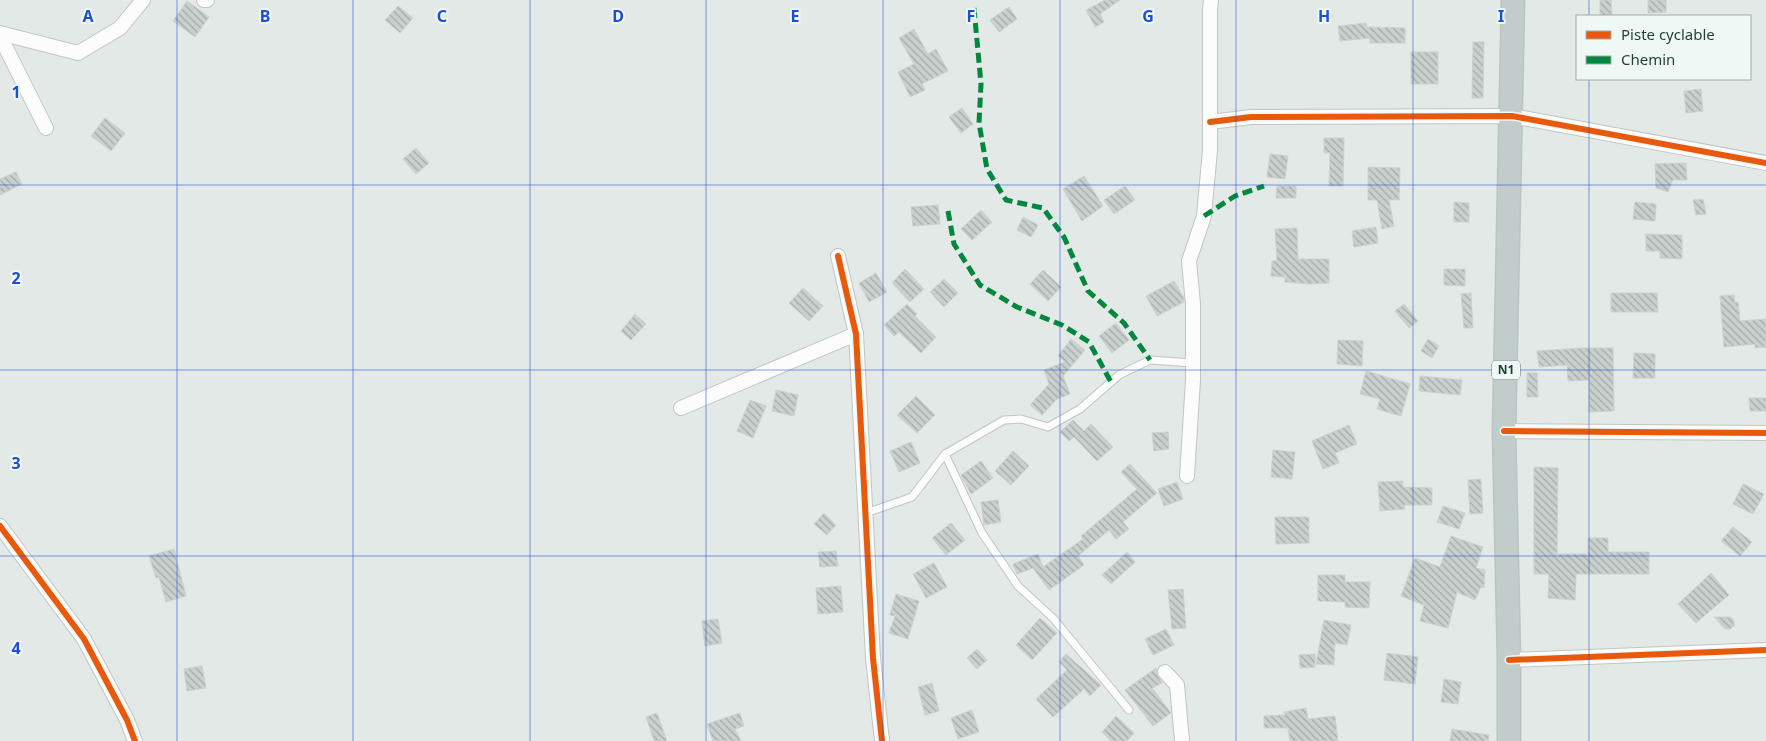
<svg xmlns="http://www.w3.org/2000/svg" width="1766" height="741" font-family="'Noto Sans',sans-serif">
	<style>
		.building { fill: url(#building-back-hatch); stroke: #cbd2cf }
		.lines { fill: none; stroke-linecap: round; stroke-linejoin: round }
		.service-casing { stroke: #c0c6c3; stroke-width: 9 }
		.minor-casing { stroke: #c0c6c3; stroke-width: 16 }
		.trunk-casing { stroke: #bbc5c3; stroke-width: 25 }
		.service { stroke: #fbfcfb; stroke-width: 7 }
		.minor { stroke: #fbfcfb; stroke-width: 14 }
		.trunk { stroke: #c2ccca; stroke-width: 22 }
		.quiet { stroke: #00873e; stroke-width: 5; stroke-dasharray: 10 5; stroke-linecap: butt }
		.cycleway-casing { stroke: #f0f8f5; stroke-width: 9 }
		.cycleway { stroke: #e8590c; stroke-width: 6 }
		.grid { fill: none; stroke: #1d4ed8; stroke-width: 1; stroke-opacity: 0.55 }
		.labels { text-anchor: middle; stroke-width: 4; stroke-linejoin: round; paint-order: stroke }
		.shield { fill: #f0f8f5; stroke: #5e7670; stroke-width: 1 }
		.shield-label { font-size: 12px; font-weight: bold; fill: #1f3e37 }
		.grid-label { font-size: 16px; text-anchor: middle; font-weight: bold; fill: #1d4ed8; stroke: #f0f8f5; stroke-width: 4; stroke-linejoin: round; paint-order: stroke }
	</style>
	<defs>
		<pattern id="building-back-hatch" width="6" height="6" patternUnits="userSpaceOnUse" patternTransform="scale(1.25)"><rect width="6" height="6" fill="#cad0ce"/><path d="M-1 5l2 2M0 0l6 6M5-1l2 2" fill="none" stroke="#a3aaa8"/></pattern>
	</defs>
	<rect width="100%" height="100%" fill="#e3e9e6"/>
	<g class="building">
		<path d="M 1105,0 L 1120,0 L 1100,14 L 1104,22 L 1095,27 L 1086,10 Z"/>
		<path d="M 1600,0 L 1611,0 L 1612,15 L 1600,16 Z"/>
		<path d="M 1648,0 L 1666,0 L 1666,12 L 1648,13 Z"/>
		<path d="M 187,1 L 209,17 L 195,37 L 173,21 Z"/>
		<path d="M 398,6 L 413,18 L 400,33 L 385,20 Z"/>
		<path d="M 1009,7 L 1017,19 L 999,32 L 990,20 Z"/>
		<path d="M 1366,23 L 1367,27 L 1405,28 L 1405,43 L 1370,43 L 1370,38 L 1340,41 L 1338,26 Z"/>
		<path d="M 914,29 L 928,54 L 936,49 L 948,71 L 922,84 L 925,90 L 910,97 L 898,72 L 914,64 L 899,38 Z"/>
		<path d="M 1473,42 L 1484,42 L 1483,98 L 1472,98 Z"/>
		<rect x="1411" y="52" width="27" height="32"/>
		<path d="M 1701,89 L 1703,111 L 1686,113 L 1684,91 Z"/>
		<path d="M 962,108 L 973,124 L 961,133 L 949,117 Z"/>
		<path d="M 105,118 L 125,133 L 111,151 L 91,136 Z"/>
		<path d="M 1324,138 L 1344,138 L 1343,186 L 1329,186 L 1330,153 L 1324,153 Z"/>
		<path d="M 416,148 L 429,163 L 416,174 L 403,159 Z"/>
		<path d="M 1270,154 L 1288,156 L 1285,179 L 1267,177 Z"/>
		<path d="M 1686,163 L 1687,180 L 1673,180 L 1668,192 L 1656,188 L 1655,164 Z"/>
		<path d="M 1368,167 L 1400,168 L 1399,200 L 1389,200 L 1394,226 L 1382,229 L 1377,200 L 1368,200 Z"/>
		<path d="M 16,172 L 22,184 L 0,195 L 0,179 Z"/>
		<path d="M 1084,176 L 1103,206 L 1082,221 L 1063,189 Z"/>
		<path d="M 1125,186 L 1135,200 L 1114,214 L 1104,200 Z"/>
		<path d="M 1277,186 L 1296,186 L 1296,198 L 1276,198 Z"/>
		<path d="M 1703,199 L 1706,214 L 1696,215 L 1693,200 Z"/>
		<path d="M 1454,202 L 1469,203 L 1469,222 L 1454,222 Z"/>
		<path d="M 1635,202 L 1656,204 L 1655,221 L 1633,219 Z"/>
		<path d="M 938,205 L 940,224 L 913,226 L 911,207 Z"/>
		<path d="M 981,210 L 992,222 L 972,240 L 961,229 Z"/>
		<path d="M 1023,217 L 1038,225 L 1031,237 L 1017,230 Z"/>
		<path d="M 1376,227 L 1378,243 L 1354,247 L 1352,231 Z"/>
		<path d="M 1297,228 L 1298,259 L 1329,259 L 1329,283 L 1311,284 L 1285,282 L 1285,277 L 1271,276 L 1272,261 L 1277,261 L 1275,229 Z"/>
		<path d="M 1646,234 L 1682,235 L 1682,259 L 1660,258 L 1660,251 L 1646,251 Z"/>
		<path d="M 905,269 L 924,289 L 910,302 L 892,283 Z"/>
		<path d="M 1444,269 L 1465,269 L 1465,286 L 1444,285 Z"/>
		<path d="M 1043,270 L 1061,287 L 1048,301 L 1030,284 Z"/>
		<path d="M 876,273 L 887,292 L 869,302 L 859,283 Z"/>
		<path d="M 944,279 L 958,293 L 944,307 L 930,292 Z"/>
		<path d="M 1174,281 L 1184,298 L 1184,302 L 1157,316 L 1146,296 Z"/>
		<path d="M 803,288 L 823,306 L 809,321 L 789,303 Z"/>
		<path d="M 1471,293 L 1473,328 L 1464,328 L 1461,294 Z"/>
		<path d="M 1611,293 L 1657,293 L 1658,312 L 1611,312 Z"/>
		<path d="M 1734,295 L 1735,303 L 1738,302 L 1740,321 L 1766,319 L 1766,347 L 1755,348 L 1755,344 L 1724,347 L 1720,296 Z"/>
		<path d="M 907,304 L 917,314 L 915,316 L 936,337 L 921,353 L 899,332 L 894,336 L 884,325 Z"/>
		<path d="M 1404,304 L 1418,321 L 1409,328 L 1395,311 Z"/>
		<path d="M 635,314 L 646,324 L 631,340 L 621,331 Z"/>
		<path d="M 1116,323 L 1129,340 L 1112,353 L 1099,336 Z"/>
		<path d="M 1071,339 L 1085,350 L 1063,376 L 1070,394 L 1057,399 L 1042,415 L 1030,405 L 1049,384 L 1044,370 L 1065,362 L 1058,356 Z"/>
		<path d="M 1428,339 L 1439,346 L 1432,358 L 1421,351 Z"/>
		<path d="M 1338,340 L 1363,341 L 1362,366 L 1337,364 Z"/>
		<path d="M 1582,348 L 1613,348 L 1614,411 L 1589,412 L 1589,380 L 1568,381 L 1567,365 L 1539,367 L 1537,351 Z"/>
		<path d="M 1634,353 L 1655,354 L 1655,378 L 1633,378 Z"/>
		<path d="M 1366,371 L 1410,384 L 1401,416 L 1377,409 L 1380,399 L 1360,394 Z"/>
		<path d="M 1527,373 L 1537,373 L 1538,397 L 1527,397 Z"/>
		<path d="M 1420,376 L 1462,380 L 1460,395 L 1419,391 Z"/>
		<path d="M 776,390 L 798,395 L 794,416 L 772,411 Z"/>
		<path d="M 916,396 L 935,415 L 917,433 L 897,415 Z"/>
		<path d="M 1749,398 L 1766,398 L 1766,411 L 1750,411 Z"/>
		<path d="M 750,400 L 766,406 L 753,438 L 737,431 Z"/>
		<path d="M 1073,420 L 1084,431 L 1091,424 L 1113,447 L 1097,461 L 1074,437 L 1069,441 L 1060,432 Z"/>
		<path d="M 1349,425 L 1357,444 L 1335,453 L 1339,463 L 1323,469 L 1312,441 Z"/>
		<path d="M 1168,432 L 1169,449 L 1154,451 L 1152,433 Z"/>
		<path d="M 911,442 L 920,463 L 899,472 L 890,451 Z"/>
		<path d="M 1273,450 L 1295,452 L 1292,479 L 1271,477 Z"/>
		<path d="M 1013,451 L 1029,466 L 1011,485 L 995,471 Z"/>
		<path d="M 981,461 L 993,478 L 971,494 L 961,475 Z"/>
		<path d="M 1130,464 L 1157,493 L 1123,522 L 1129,529 L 1116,539 L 1109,530 L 1078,556 L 1084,565 L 1049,590 L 1033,568 L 1017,574 L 1013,564 L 1038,554 L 1043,567 L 1083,539 L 1081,536 L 1137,489 L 1121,472 Z"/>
		<path d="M 1534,467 L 1558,468 L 1557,554 L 1588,554 L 1588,538 L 1608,538 L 1608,552 L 1649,552 L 1649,574 L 1576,574 L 1575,600 L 1548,598 L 1549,574 L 1534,574 Z"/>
		<path d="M 1481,479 L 1483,513 L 1470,514 L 1468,480 Z"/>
		<path d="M 1403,481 L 1403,487 L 1432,488 L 1432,505 L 1404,505 L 1405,509 L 1380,511 L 1378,482 Z"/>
		<path d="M 1177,482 L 1183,499 L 1164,506 L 1158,489 Z"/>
		<path d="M 1743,484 L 1764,494 L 1753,514 L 1733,504 Z"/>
		<path d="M 998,500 L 1001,522 L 984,525 L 981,502 Z"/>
		<path d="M 1443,506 L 1465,513 L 1459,529 L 1437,522 Z"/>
		<path d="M 824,513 L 836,525 L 827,535 L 814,524 Z"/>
		<path d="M 1275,517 L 1309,517 L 1309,543 L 1276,544 Z"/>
		<path d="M 951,523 L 965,540 L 946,555 L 932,538 Z"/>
		<path d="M 1733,527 L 1752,542 L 1740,556 L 1721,541 Z"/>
		<path d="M 1451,536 L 1483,547 L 1476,568 L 1485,570 L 1484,588 L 1481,587 L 1475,600 L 1457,592 L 1448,628 L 1420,621 L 1424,605 L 1401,596 L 1415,558 L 1440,567 Z"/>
		<path d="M 174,549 L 186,596 L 166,602 L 159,577 L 156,578 L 149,556 Z"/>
		<path d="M 836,551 L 838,566 L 820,567 L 818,552 Z"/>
		<path d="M 1127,552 L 1135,562 L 1111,584 L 1102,575 Z"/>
		<path d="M 934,563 L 947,587 L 926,598 L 913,574 Z"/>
		<path d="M 1711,573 L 1729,595 L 1696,623 L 1678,604 Z"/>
		<path d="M 1318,575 L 1345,575 L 1345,582 L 1370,582 L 1369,608 L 1345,607 L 1345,602 L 1318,601 Z"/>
		<path d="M 841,586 L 843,612 L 818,614 L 816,588 Z"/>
		<path d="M 1183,589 L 1186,628 L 1172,629 L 1168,590 Z"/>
		<path d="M 896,594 L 919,601 L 908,639 L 889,633 L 895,616 L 890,615 Z"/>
		<path d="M 1714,617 L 1731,617 L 1734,621 L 1734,626 L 1730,629 L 1725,629 Z"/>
		<path d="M 1040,618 L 1057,633 L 1032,660 L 1016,645 Z"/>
		<path d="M 718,619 L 722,643 L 705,646 L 702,621 Z"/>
		<path d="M 1324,620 L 1351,625 L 1347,645 L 1335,643 L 1334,665 L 1316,664 Z"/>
		<path d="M 1166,629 L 1174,645 L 1153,655 L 1145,639 Z"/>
		<path d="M 977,649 L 987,660 L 977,669 L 967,658 Z"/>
		<path d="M 1387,653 L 1418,657 L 1415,684 L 1384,680 Z"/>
		<path d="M 1066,654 L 1101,685 L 1090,696 L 1084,689 L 1053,717 L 1036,699 L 1067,670 L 1059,662 Z"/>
		<path d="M 1315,654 L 1315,667 L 1300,668 L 1299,655 Z"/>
		<path d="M 202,666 L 206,688 L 187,691 L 184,669 Z"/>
		<path d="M 1156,668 L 1157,674 L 1162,683 L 1152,688 L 1171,713 L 1153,726 L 1125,690 Z"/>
		<path d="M 1444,679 L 1461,682 L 1458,704 L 1441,702 Z"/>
		<path d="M 932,683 L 939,711 L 925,715 L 918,687 Z"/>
		<path d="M 1306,708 L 1308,719 L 1335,716 L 1338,741 L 1290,741 L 1288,728 L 1264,728 L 1264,716 L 1285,715 L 1284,712 Z"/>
		<path d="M 972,710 L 979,732 L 958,739 L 951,718 Z"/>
		<path d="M 657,713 L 667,741 L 654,741 L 646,717 Z"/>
		<path d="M 740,713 L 744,726 L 735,729 L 741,741 L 713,741 L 707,724 Z"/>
		<path d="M 1116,716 L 1134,733 L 1127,741 L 1111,741 L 1102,732 Z"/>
		<path d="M 1452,729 L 1489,735 L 1488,741 L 1450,741 Z"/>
	</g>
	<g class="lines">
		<g class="service-casing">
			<g id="service">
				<path d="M 945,454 L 982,533 L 1018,586 L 1053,618 L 1129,710"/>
				<path d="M 866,513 L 912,497 L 945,454 L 1004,420 L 1021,419 L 1048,427 L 1080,409 L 1119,375 L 1150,360 L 1193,363"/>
			</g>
		</g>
		<g class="minor-casing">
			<g id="minor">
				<path d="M 204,0 L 207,0"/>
				<path d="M 0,33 L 78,53 L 120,28 L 143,0"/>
				<path d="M 0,43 L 6,48 L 46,128"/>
				<path d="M 1210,122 L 1251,117 L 1512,116 L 1766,163"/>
				<path d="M 838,256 L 856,334 L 873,658 L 882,741"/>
				<path d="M 681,408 L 856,334"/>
				<path d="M 1504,431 L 1766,433"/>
				<path d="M 1187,476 L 1193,380 L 1193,304 L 1189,261 L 1204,216 L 1210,150 L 1210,10 L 1211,0"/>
				<path d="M 0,526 L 84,639 L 127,720 L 135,741"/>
				<path d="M 1509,660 L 1766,650"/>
				<path d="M 1165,672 L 1177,685 L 1182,741"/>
			</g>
		</g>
		<g class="trunk-casing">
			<path id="trunk" d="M 1509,741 L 1509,660 L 1504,431 L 1513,0"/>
		</g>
		<use href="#service" class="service"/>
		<use href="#minor" class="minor"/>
		<use href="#trunk" class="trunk"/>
		<g class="quiet">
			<path d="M 974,8 L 981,84 L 979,123 L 987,169 L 1006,200 L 1043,208 L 1064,237 L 1088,291 L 1124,323 L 1150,360"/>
			<path d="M 948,211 L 954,244 L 980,285 L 1017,307 L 1062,325 L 1089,342 L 1111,382"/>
			<path d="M 1204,216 L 1235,196 L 1264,186"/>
		</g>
		<g class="cycleway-casing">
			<g id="cycleway">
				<path d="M 1210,122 L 1251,117 L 1512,116 L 1766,163"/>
				<path d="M 838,256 L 856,334 L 873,658 L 882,741"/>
				<path d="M 1504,431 L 1766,433"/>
				<path d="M 0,526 L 84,639 L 127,720 L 135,741"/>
				<path d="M 1509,660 L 1766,650"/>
			</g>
		</g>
		<use href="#cycleway" class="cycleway"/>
	</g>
	<path class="grid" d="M 177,0 L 177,741M 353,0 L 353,741M 530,0 L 530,741M 706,0 L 706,741M 883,0 L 883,741M 1060,0 L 1060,741M 1236,0 L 1236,741M 1413,0 L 1413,741M 1589,0 L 1589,16M 1589,79 L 1589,741M 0,185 L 1766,185M 0,370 L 1766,370M 0,556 L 1766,556"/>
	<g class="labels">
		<rect class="shield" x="1492" y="360.5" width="28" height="19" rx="4"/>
		<g class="shield-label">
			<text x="1506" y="374">N1</text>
		</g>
	</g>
	<g class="grid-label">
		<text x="88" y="22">A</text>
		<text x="265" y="22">B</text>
		<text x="442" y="22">C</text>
		<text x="618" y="22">D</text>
		<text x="795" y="22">E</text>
		<text x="971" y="22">F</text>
		<text x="1148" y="22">G</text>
		<text x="1324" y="22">H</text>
		<text x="1501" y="22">I</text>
		<text x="16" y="98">1</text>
		<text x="16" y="284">2</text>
		<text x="16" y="469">3</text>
		<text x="16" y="654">4</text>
	</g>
	<rect x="1576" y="15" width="175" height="65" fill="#f0f8f5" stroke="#9caea9"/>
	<rect x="1586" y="31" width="25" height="8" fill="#e8590c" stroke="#9caea9"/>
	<text x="1621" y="40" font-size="15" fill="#1f3e37">Piste cyclable</text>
	<rect x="1586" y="56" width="25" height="8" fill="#00873e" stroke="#9caea9"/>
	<text x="1621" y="65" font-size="15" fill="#1f3e37">Chemin</text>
</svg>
